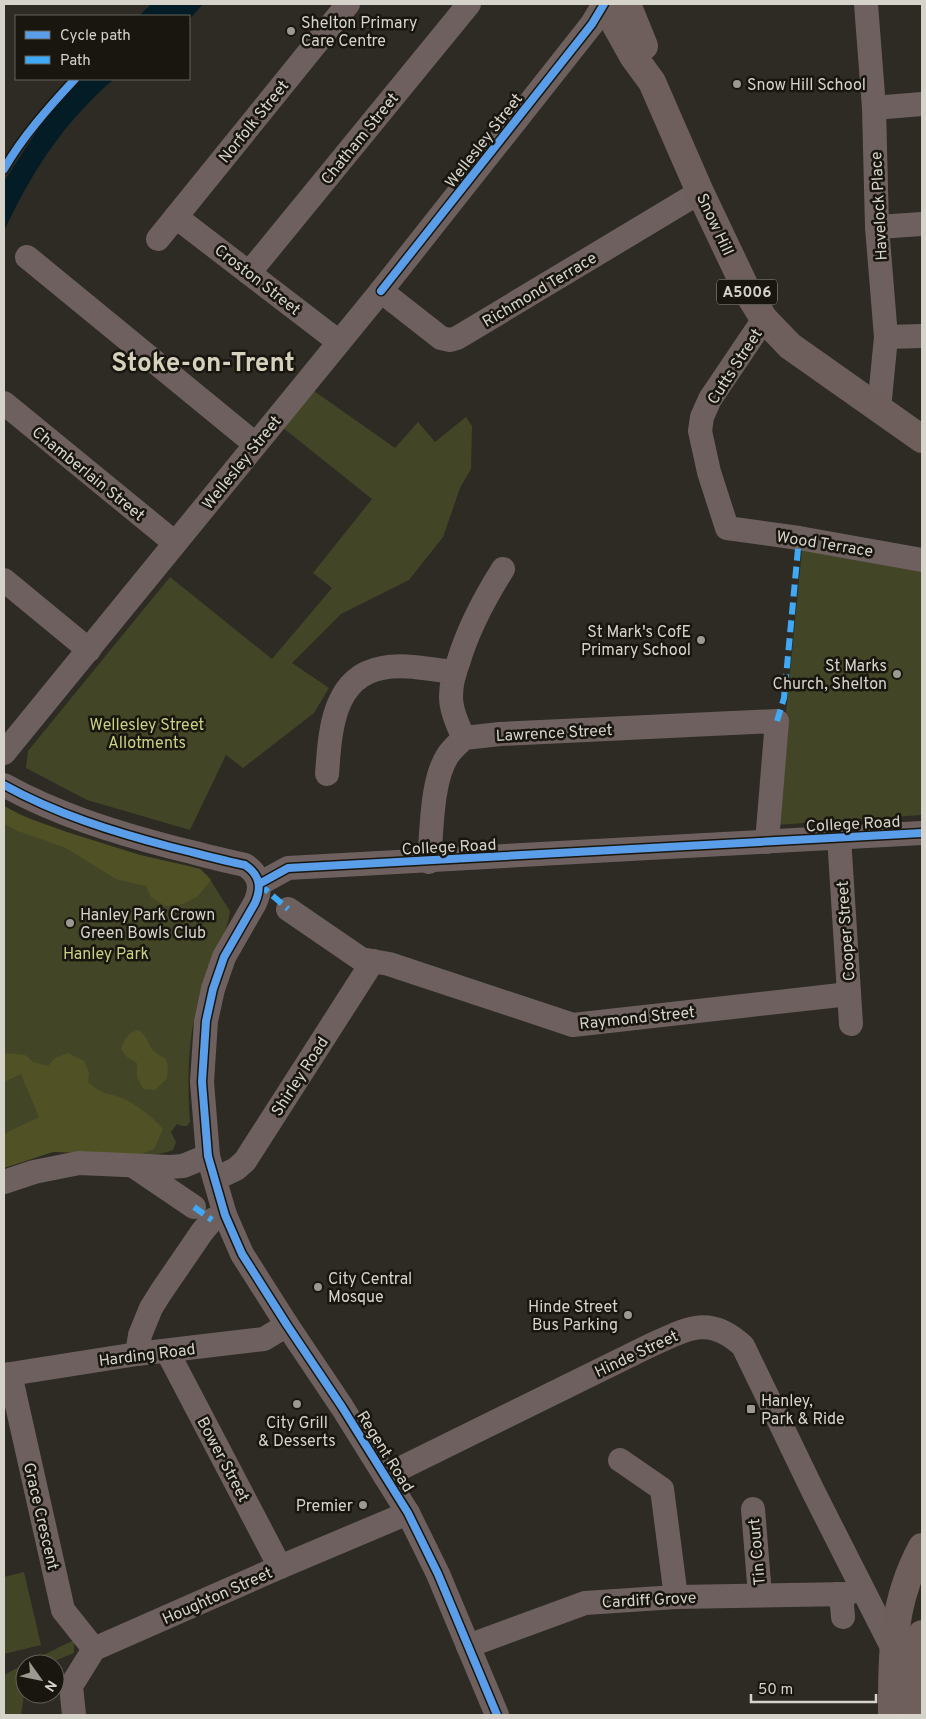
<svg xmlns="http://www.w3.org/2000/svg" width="926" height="1719" font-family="Overpass,sans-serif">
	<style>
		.green { fill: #434626 }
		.forest { fill: #505226 }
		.water { fill: #041c26 }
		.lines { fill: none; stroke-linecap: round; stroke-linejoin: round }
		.minor { stroke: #6e605e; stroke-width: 24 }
		.major { stroke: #6e5f5c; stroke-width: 28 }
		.quiet { stroke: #3fa9f5; stroke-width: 6; stroke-dasharray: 12 6; stroke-linecap: butt }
		.cycleway-casing { stroke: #18160f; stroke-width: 11 }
		.cycleway { stroke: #5a9eea; stroke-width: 8 }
		.poi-dot { fill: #9b9990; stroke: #18160f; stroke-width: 2 }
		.labels { text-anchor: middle; stroke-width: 5; stroke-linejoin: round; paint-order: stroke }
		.shield { fill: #18160f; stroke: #9d9b92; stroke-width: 1 }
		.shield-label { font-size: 15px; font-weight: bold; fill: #d6d4ca }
		.poi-label { font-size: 16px; fill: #d6d4ca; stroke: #18160f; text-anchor: start }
		.street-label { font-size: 16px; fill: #d6d4ca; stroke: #18160f }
		.park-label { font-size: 16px; fill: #cad183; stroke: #18160f }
		.town-label { font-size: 26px; font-weight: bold; fill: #d5d1bd; stroke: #18160f }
	</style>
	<rect width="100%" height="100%" fill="#2d2b23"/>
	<g class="green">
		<path d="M 314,391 L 395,448 L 418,422 L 435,442 L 466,417 L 472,426 L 471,469 L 460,488 L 443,537 L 409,580 L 341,614 L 292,663 L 329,688 L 314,713 L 243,768 L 226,755 L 190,830 L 87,800 L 26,768 L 28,751 L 170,577 L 272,659 L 332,588 L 313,573 L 372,499 L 282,427 Z"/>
		<path d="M 802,550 L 922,572 L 922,815 L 775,825 Z"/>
		<path d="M 4,806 C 43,827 97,844 140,855 C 160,860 180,863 200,869 L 207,875 L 230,911 C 228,933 214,951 207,971 C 189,1022 186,1068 190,1122 L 187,1126 L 182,1126 L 177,1124 L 171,1132 L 176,1142 L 173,1150 C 144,1162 89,1150 56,1152 C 40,1152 19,1163 4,1168 Z"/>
		<path d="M 24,1572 L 41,1645 L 4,1654 L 4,1577 Z"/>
		<path d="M 74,1640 L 74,1653 L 47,1664 L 25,1664 Z"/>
		<path d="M 25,1664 L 25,1688 L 21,1715 L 4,1715 L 4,1675 Z"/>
	</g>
	<g class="forest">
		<path d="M 4,806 L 22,816 L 67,832 L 140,855 L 200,869 L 211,880 L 198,896 L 183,904 L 165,906 L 151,897 L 146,886 L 116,879 L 66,848 L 18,831 L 4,824 Z"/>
		<path d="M 139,1030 C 153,1042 145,1050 165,1058 L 168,1066 L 167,1078 L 155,1090 L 143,1089 L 137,1077 L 137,1063 L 127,1057 L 121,1049 C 125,1039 128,1032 139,1030 Z"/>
		<path d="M 4,1053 L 25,1055 L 33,1062 L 48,1066 L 55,1058 L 68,1053 L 84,1061 L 89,1072 L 88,1082 C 103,1096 108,1092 124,1099 C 139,1106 152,1117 163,1129 L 154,1149 L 139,1155 L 53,1152 L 4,1168 L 4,1134 L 39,1117 L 21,1074 L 4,1082 Z"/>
	</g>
	<g class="water">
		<path d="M 151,4 L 203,4 L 189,20 L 189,16 L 139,16 Z"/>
		<path d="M 82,79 L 114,79 C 63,123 33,170 4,231 L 4,181 L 43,122 Z"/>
	</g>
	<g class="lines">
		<g class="minor">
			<path d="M 866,4 L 874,108 L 877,227 L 886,337 L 879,409"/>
			<path d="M 874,108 L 922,104"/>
			<path d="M 176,217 L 339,342"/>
			<path d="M 877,227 L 922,224"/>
			<path d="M 158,239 L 348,4"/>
			<path d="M 27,257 L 255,444"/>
			<path d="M 249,273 L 469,4"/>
			<path d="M 381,291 L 441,338 L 450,340 L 457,338 L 700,192"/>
			<path d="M 764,319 L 710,399 L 702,417 L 700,431 L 709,472 L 727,528 L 799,538 L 922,560"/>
			<path d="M 886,337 L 922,336"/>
			<path d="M 4,403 L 175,543"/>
			<path d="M 4,580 L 89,650"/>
			<path d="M 464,738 C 458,726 451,711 451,697 C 451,686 454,673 458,663 C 468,629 484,599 503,569"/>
			<path d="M 4,753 L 381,291 L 592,24 L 604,4"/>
			<path d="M 327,774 C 330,734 332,677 382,668 C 405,663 431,670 455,672"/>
			<path d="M 4,785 C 56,814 114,832 171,847 C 196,853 220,860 245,865 C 260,875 262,887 255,903 L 224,957 L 213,989 L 206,1021 L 202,1082 L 208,1156 L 225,1215 L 242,1254 L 287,1325 L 342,1407 L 408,1513 L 438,1574 L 497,1715"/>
			<path d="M 839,837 L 851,1024"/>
			<path d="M 429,862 C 432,832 431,780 448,755 C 452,749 459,743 464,738 L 500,734 L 777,721 L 767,842"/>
			<path d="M 259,884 L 288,868 L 922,833"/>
			<path d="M 288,909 L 361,959 L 389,964 L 573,1025 L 849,994"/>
			<path d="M 135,1167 L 194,1207"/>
			<path d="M 215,1179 L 236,1169 L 245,1161 L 373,961"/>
			<path d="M 4,1182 L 34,1172 L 79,1163 L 170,1167 L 183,1166 L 208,1156"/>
			<path d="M 167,1351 L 280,1567"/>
			<path d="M 137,1354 L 140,1335 L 151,1308 L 161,1292 L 202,1232 L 212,1220 L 225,1215"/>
			<path d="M 10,1374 L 63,1610 L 94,1649"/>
			<path d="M 4,1375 L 137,1354 L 264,1339 L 287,1325"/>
			<path d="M 620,1460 L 662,1489 L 676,1597"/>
			<path d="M 385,1476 L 651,1345 C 687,1329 709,1314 743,1346 L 813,1491 L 892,1647"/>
			<path d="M 753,1509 L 760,1595"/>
			<path d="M 837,1594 L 842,1605 L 843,1617"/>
			<path d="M 468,1646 L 585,1603 L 676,1597 L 848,1594"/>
			<path d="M 74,1715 L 71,1686 L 94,1649 L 280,1567 L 408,1513"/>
		</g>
		<g class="major">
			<path d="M 604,4 L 633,56 L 652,82 L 700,192 L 748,293 L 764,319 L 790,346 L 922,439"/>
			<path d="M 627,4 L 644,46"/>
			<path d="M 892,1715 C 892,1654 892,1602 922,1547"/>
			<path d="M 915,1715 L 916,1669 L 922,1634"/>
		</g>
		<g class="quiet">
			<path d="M 777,721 L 784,698 L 799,538"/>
			<path d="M 259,884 L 288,909"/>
			<path d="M 194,1207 L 212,1220"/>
		</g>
		<g class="cycleway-casing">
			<g id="cycleway">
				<path d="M 4,169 C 23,136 49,107 75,79"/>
				<path d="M 381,291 L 592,24 L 604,4"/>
				<path d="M 4,785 C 56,814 114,832 171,847 C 196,853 220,860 245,865 C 260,875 262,887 255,903 L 224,957 L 213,989 L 206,1021 L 202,1082 L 208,1156 L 225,1215 L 242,1254 L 287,1325 L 342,1407 L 408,1513 L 438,1574 L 497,1715"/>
				<path d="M 259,884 L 288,868 L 922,833"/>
			</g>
		</g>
		<use href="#cycleway" class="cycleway"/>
	</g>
	<g class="poi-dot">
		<circle cx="291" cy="31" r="5"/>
		<circle cx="737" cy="84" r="5"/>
		<circle cx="701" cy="640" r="5"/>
		<circle cx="897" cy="674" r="5"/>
		<circle cx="70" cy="923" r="5"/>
		<circle cx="318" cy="1287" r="5"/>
		<circle cx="628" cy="1315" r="5"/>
		<circle cx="297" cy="1404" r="5"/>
		<rect x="746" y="1404" width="10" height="10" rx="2.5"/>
		<circle cx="363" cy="1505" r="5"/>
	</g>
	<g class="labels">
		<rect class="shield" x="717" y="279.5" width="60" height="25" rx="4"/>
		<g class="shield-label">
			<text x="747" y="297">A5006</text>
		</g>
		<g class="poi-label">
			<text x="301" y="28">Shelton Primary<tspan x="301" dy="18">Care Centre</tspan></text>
			<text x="747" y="90">Snow Hill School</text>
			<text x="691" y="637" text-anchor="end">St Mark's CofE<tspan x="691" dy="18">Primary School</tspan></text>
			<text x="887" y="671" text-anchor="end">St Marks<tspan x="887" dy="18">Church, Shelton</tspan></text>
			<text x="80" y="920">Hanley Park Crown<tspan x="80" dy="18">Green Bowls Club</tspan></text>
			<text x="328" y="1284">City Central<tspan x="328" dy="18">Mosque</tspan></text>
			<text x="618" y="1312" text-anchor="end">Hinde Street<tspan x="618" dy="18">Bus Parking</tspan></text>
			<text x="761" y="1406">Hanley,<tspan x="761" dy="18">Park &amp; Ride</tspan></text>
			<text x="297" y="1428" text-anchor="middle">City Grill<tspan x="297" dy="18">&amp; Desserts</tspan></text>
			<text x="353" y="1511" text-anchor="end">Premier</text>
		</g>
		<g class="street-label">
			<text transform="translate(253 121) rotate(-51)" y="6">Norfolk Street</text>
			<text transform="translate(359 138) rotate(-51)" y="6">Chatham Street</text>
			<text transform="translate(483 140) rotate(-52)" y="6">Wellesley Street</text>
			<text transform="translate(878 206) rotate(-93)" y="6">Havelock Place</text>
			<text transform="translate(716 224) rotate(65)" y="6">Snow Hill</text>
			<text transform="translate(258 279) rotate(38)" y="6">Croston Street</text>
			<text transform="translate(539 289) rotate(-31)" y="6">Richmond Terrace</text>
			<text transform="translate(734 366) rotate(-57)" y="6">Cutts Street</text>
			<text transform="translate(241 462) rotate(-51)" y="6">Wellesley Street</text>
			<text transform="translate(89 473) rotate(39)" y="6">Chamberlain Street</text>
			<text transform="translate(825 543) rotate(9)" y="6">Wood Terrace</text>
			<text transform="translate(554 732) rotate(-3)" y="6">Lawrence Street</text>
			<text transform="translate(853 823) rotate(-3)" y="6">College Road</text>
			<text transform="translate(449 846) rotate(-3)" y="6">College Road</text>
			<text transform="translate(845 931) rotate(-94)" y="6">Cooper Street</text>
			<text transform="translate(637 1017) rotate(-6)" y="6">Raymond Street</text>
			<text transform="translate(299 1076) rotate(-57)" y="6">Shirley Road</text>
			<text transform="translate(636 1353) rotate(-25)" y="6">Hinde Street</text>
			<text transform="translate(147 1354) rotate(-7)" y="6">Harding Road</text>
			<text transform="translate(386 1451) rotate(58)" y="6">Regent Road</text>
			<text transform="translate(224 1459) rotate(62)" y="6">Bower Street</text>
			<text transform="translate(42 1516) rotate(77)" y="6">Grace Crescent</text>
			<text transform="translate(756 1552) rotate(-95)" y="6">Tin Court</text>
			<text transform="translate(217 1595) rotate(-24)" y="6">Houghton Street</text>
			<text transform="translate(649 1599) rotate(-3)" y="6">Cardiff Grove</text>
		</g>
		<g class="park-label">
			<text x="147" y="730">Wellesley Street<tspan x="147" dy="18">Allotments</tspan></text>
			<text x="106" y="959">Hanley Park</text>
		</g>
		<g class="town-label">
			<text x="203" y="371">Stoke-on-Trent</text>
		</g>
	</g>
	<rect width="926" height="1719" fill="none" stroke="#d6d4ca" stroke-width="10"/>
	<rect x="15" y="15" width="175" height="65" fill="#18160f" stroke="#64625a"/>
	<rect x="25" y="31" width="25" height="8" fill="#5a9eea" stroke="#64625a"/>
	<text x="60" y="40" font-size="15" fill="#d6d4ca">Cycle path</text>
	<rect x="25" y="56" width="25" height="8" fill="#3fa9f5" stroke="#64625a"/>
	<text x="60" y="65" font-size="15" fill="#d6d4ca">Path</text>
	<g transform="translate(40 1679) rotate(123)"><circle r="24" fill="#18160f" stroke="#64625a"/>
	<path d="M0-4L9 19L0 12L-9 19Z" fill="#9b9990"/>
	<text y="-8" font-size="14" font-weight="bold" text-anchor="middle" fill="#d6d4ca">N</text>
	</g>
	<path d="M751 1694v8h125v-8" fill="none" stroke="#d6d4ca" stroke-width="2.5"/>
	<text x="758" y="1694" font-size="15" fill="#d6d4ca" stroke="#18160f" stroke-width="4" paint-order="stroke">50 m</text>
</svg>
